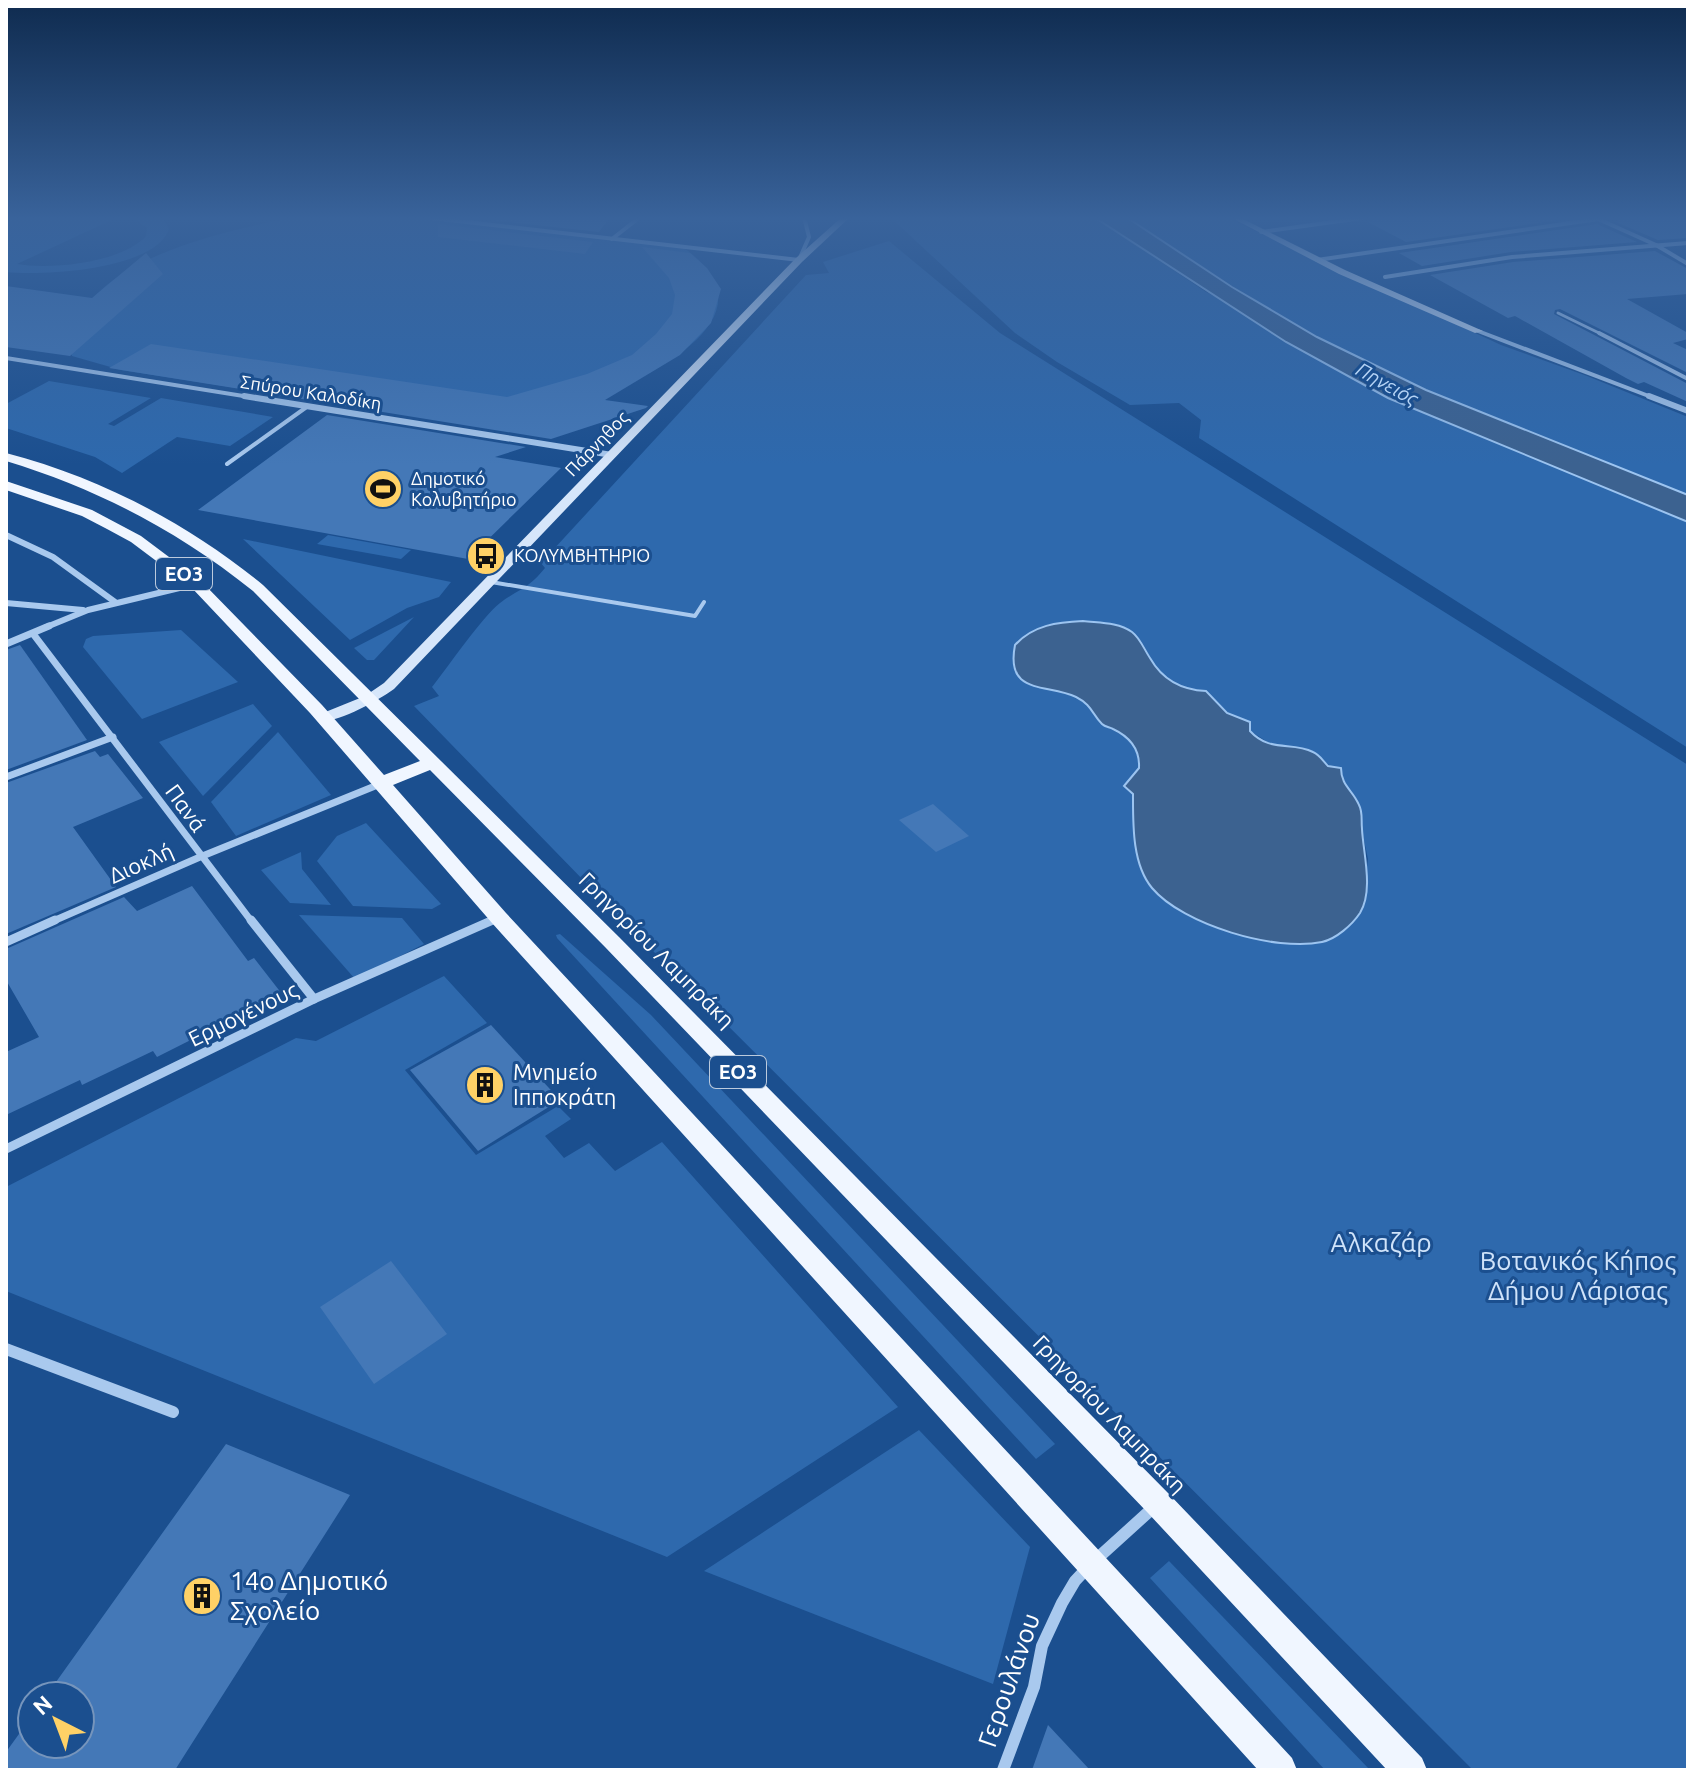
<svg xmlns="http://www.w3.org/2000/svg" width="1694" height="1776" font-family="Ubuntu,sans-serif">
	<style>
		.green { fill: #2e69ad; fill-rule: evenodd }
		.water { fill: #3c6290; stroke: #9cc4f0; stroke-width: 2 }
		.building { fill: #4478b7 }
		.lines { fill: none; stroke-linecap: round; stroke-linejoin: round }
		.lane-far1 { stroke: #a9c9ee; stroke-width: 3 }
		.lane { stroke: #a9c9ee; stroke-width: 4 }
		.street-far4 { stroke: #a9c9ee; stroke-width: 4 }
		.street-far3 { stroke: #a9c9ee; stroke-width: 6 }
		.street-far2 { stroke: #a9c9ee; stroke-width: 7 }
		.street-far1 { stroke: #a9c9ee; stroke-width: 9 }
		.street { stroke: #a9c9ee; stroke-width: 12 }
		.secondary { fill: #d6e6fa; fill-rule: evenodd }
		.primary { fill: #f0f6ff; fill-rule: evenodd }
		.labels { text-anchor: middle; stroke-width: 6; stroke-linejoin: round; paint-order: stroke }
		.far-street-label { font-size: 18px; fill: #fff; stroke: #1b4f8f }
		.far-poi-label { font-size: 18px; fill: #fff; stroke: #1b4f8f; text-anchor: start }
		.far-water-label { font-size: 20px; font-style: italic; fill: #b5d3f5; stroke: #1b4f8f }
		.shield { fill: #1b4f8f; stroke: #bbcadd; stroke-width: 2 }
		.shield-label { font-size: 20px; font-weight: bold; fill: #fff }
		.street-label { font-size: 22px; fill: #fff; stroke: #1b4f8f }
		.poi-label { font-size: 22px; fill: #fff; stroke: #1b4f8f; text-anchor: start }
		.near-park-label { font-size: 26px; fill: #cfe3fa; stroke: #1b4f8f }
		.near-poi-label { font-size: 26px; fill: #fff; stroke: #1b4f8f; text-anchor: start }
		.near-street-label { font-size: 26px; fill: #fff; stroke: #1b4f8f }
	</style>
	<rect width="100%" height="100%" fill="#1b4f8f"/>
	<g class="green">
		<path d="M 6,217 L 118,217 L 17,264 C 50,270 122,263 146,236 L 147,228 L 138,221 L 121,217 L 170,217 L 164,220 L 169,229 C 155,270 43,276 6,272 Z"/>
		<path d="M 297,217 L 414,217 L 684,248 C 762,304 690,352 634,381 L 475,425 L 121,370 L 72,356 C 69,344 71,339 75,327 C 101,256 231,229 297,217 Z"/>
		<path d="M 890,217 L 1094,217 L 1206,292 L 1688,522 L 1688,748 L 1199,438 L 1201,420 L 1179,403 L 1130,405 L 1057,362 L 1015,333 Z"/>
		<path d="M 1126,217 L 1226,217 L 1501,345 L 1587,376 L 1688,417 L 1688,495 C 1601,461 1513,428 1427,391 C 1320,345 1223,281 1126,217 Z"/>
		<path d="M 889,241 L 1000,333 L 1688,765 L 1688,1770 L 1473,1770 L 625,923 L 414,706 L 439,696 L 432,687 C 448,667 482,617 500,603 C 520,588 527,590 545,568 L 541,563 L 806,275 L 829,273 L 823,262 ZM 1083,621 C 1102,623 1127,625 1141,641 C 1147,649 1150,661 1156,669 C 1168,684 1188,690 1206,691 L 1227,713 L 1250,722 L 1250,731 L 1274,746 L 1314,752 L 1323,762 L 1335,768 L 1357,799 L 1361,808 L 1362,831 L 1368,859 L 1361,911 L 1332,939 L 1298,943 L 1271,940 L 1160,896 L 1133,794 L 1134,778 L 1139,768 L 1140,758 L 1127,738 L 1102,724 L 1089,705 L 1063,692 L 1029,633 L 1050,624 Z"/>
		<path d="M 49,381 L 151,398 L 108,424 L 114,426 L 161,398 L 273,417 L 230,446 L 177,437 L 122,473 L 95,457 L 6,428 L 6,404 Z"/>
		<path d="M 328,535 L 411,550 L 401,559 L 317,544 Z"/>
		<path d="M 243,539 L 451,582 L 439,597 L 407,608 L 350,640 Z"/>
		<path d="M 414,617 L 374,660 L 367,660 L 354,648 Z"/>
		<path d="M 181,630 L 238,682 L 142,719 L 83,647 L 86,639 L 93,636 Z"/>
		<path d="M 253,704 L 272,726 L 203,796 L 159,742 Z"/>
		<path d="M 278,732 L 331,795 L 236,836 L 211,802 Z"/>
		<path d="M 366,823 L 441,904 L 432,909 L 353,906 L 317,861 L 337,836 Z"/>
		<path d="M 301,852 L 302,869 L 331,905 L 290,903 L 261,870 Z"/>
		<path d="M 299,915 L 402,918 L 424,944 L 355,979 Z"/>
		<path d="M 560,934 L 651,1015 L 1055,1444 L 1036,1459 L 590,974 L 557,938 L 556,935 Z"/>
		<path d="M 444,976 L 487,1023 L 405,1070 L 476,1155 L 558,1106 L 571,1119 L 545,1136 L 564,1158 L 589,1143 L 615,1171 L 662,1142 L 898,1407 L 667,1557 L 6,1291 L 6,1187 L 296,1038 L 316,1041 Z"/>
		<path d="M 919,1430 L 1030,1547 L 993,1684 L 704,1571 Z"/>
		<path d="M 1169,1561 L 1370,1770 L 1325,1770 L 1150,1578 Z"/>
	</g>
	<g class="water">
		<path d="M 1094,217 L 1126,217 L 1232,287 L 1317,337 L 1426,390 L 1688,495 L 1688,522 L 1388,398 L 1286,342 Z"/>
		<path d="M 1083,621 C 1099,623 1118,622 1132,632 C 1140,638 1144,649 1150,658 C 1162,679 1182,690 1206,691 L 1227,713 L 1250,722 L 1250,731 C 1270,753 1292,741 1313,752 C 1320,755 1323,761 1328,766 L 1341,768 C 1341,786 1353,790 1359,805 C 1363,812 1361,820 1362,829 C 1363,852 1374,890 1360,913 C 1352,925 1336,939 1322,942 C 1276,952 1183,925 1152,888 C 1132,864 1133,824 1133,794 L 1124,786 L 1139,768 C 1140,749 1130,737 1113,729 C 1109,727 1105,727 1102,724 C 1092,714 1092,705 1076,697 C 1047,683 1005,696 1015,645 C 1033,625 1058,622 1083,621 Z"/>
	</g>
	<g class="building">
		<path d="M 464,217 L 610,217 L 599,232 Z"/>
		<path d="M 1374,217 L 1579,217 L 1406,242 L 1368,222 Z"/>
		<path d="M 1620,217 L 1687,217 L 1688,238 L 1658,240 L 1616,222 Z"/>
		<path d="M 438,224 L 593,242 L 585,254 L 438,237 Z"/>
		<path d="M 1597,224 L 1637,242 L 1511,252 L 1422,266 L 1399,253 Z"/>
		<path d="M 642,247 L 690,253 L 707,268 L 721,289 L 711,323 L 680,355 L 605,400 L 648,406 L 646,408 L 551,439 L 109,368 L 151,344 L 507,397 L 587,374 L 632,355 L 656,334 L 672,314 L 675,295 L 669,278 Z"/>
		<path d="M 1655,251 L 1688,269 L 1688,294 L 1627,299 L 1688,333 L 1688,339 L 1673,343 L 1688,350 L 1688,373 L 1560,309 L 1555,310 L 1554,314 L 1688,384 L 1688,402 L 1644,382 L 1638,384 L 1626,378 L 1515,316 L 1508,318 L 1430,275 L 1513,262 Z"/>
		<path d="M 146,253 L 163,274 L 70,356 L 6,347 L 6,286 L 92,298 Z"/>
		<path d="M 327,415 L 526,447 L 495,457 L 561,468 L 468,559 L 198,510 Z"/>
		<path d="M 20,645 L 87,740 L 6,770 L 6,650 Z"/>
		<path d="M 95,751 L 100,757 L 108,754 L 143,798 L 73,827 L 116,887 L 6,934 L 6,783 Z"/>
		<path d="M 933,804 L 969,836 L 936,852 L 899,820 Z"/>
		<path d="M 192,886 L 248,961 L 254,958 L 282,994 L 157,1057 L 153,1051 L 82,1085 L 80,1080 L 6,1115 L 6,1052 L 39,1037 L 6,980 L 6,949 L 124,897 L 137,911 Z"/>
		<path d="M 491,1025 L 560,1100 L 478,1151 L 410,1070 Z"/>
		<path d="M 391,1261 L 447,1334 L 374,1384 L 320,1307 Z"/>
		<path d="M 226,1444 L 350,1495 L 175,1770 L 6,1770 L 6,1752 L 32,1716 L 32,1744 L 80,1744 L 80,1696 L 46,1696 Z"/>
		<path d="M 1048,1725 L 1090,1770 L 1032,1770 Z"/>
	</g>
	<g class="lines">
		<g class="lane-far1">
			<path d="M 1598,219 L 1616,217"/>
			<path d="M 1558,313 L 1599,333"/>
		</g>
		<g class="lane">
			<path d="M 227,464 L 308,406"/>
			<path d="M 491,582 L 695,616 L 704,602"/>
		</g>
		<g class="street-far4">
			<path d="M 423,217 L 799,260 L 809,237 L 804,217"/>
			<path d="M 1596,218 L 1656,245 L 1688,264"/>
			<path d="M 1261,232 L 1369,217"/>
			<path d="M 612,239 L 640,217"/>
			<path d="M 1317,260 L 1598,219"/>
			<path d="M 1385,277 L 1512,257 L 1688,243"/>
			<path d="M 1478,331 L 1654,398"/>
			<path d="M 1599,333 L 1688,379"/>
			<path d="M 6,358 L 256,398"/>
		</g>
		<g class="street-far3">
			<path d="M 244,396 L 612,455"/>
			<path d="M 1649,396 L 1688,411"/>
			<path d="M 6,535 L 53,557 L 115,602"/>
			<path d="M 6,603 L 83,610"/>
			<path d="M 44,628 L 88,610 L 196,584"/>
		</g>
		<g class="street-far2">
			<path d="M 34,635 L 252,922"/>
			<path d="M 6,644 L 49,626"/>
			<path d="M 6,777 L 113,737"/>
			<path d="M 51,922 L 200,857 L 380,784"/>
			<path d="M 488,922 L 498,918"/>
		</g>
		<g class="street-far1">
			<path d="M 251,920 L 314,999"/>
			<path d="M 6,942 L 55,920"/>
			<path d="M 6,1149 L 314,999 L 493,920"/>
		</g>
		<g class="street">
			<path d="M 6,1349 L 173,1412"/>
			<path d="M 1003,1770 L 1034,1687 L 1042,1646 L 1062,1603 L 1075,1581 L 1090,1565 L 1154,1507"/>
		</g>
		<g class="secondary">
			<path d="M 842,217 L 850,217 L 802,262 L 394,689 C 377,701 339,723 318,721 L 316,718 L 318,715 L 365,696 L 384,683 L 796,258 Z"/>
			<path d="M 1230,217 L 1239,217 L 1345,270 L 1483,331 L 1475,333 L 1339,274 Z"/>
		</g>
		<path class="primary" d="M 6,453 C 101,478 187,523 263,585 L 619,937 L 1168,1493 L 1422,1758 L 1427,1770 L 1387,1770 L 1148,1513 L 605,947 L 430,770 L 393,785 L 506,913 L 1292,1758 L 1297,1770 L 1258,1770 L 492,923 L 310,713 L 191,587 L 131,542 L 107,529 L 82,516 L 6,490 L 6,481 L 92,510 L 141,536 L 201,581 L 322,705 L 384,775 L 420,761 L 253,591 C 178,531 98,489 6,461 Z"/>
	</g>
	<linearGradient id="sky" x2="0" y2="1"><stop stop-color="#0f2b4f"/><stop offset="0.47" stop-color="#39639b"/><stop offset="1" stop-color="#39639b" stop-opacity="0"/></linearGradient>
	<rect width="1694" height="465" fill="url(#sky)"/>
	<defs>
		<g id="stadium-disc" transform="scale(2)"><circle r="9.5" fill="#ffd166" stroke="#1b4f8f"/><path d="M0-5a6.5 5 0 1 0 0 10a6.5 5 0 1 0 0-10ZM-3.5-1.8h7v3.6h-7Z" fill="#111"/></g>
		<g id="bus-disc" transform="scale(2)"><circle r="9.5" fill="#ffd166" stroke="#1b4f8f"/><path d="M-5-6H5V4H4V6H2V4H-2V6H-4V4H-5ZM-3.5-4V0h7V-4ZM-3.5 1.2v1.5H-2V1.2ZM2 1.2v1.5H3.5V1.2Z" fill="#111"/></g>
		<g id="building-disc" transform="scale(2)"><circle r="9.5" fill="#ffd166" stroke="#1b4f8f"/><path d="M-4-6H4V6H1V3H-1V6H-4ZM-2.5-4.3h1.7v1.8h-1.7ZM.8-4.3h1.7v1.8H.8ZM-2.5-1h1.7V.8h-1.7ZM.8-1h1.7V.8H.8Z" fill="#111"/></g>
	</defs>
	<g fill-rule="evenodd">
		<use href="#stadium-disc" x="383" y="489"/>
		<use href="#bus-disc" x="486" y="556"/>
		<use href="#building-disc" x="485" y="1085"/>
		<use href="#building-disc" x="202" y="1596"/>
	</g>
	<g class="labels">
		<g class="far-street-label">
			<text transform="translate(311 393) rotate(9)" y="6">Σπύρου Καλοδίκη</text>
			<text transform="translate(597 444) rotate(-46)" y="6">Πάρνηθος</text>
		</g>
		<g class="far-poi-label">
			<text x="411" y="485">Δημοτικό<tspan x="411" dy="21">Κολυβητήριο</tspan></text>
			<text x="514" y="562">ΚΟΛΥΜΒΗΤΗΡΙΟ</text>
		</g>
		<g class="far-water-label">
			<text transform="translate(1387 384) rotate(29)" y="7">Πηνειός</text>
		</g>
		<g class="shield">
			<rect x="156" y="558" width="56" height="32" rx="6"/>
			<rect x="710" y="1056" width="56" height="32" rx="6"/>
		</g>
		<g class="shield-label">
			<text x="184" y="581">ΕΟ3</text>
			<text x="738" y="1079">ΕΟ3</text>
		</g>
		<g class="street-label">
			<text transform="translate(186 808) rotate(54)" y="8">Πανά</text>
			<text transform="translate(141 863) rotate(-24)" y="8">Διοκλή</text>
			<text transform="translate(657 950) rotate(45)" y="8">Γρηγορίου Λαμπράκη</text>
			<text transform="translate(243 1014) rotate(-26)" y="8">Ερμογένους</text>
			<text transform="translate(1110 1414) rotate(46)" y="8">Γρηγορίου Λαμπράκη</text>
		</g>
		<g class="poi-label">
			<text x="513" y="1080">Μνημείο<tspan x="513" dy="25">Ιπποκράτη</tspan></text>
		</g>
		<g class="near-park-label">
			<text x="1381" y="1252">Αλκαζάρ</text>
			<text x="1578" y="1270">Βοτανικός Κήπος<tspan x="1578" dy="30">Δήμου Λάρισας</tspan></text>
		</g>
		<g class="near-poi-label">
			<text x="230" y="1590">14ο Δημοτικό<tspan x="230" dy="30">Σχολείο</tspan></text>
		</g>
		<g class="near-street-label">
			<text transform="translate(1009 1680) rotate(-71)" y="9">Γερουλάνου</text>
		</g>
	</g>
	<rect width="1694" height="1776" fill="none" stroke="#ffffff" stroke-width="16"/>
	<g transform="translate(56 1720) rotate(318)"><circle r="38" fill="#1b4f8f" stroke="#7695bc" stroke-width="2"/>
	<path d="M0-6L14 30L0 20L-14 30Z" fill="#ffd166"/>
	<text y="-12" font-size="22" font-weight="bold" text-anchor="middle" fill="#ffffff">N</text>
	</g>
</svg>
